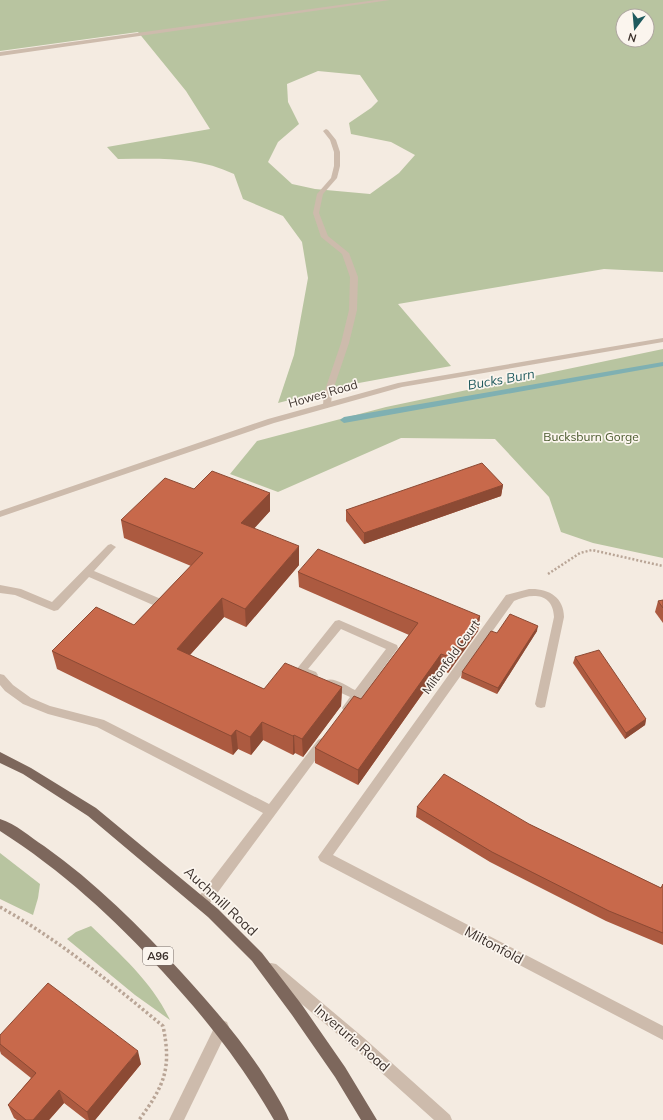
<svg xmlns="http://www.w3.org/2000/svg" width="663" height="1120" font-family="Mulish,sans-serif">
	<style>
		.green { fill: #b8c4a0; fill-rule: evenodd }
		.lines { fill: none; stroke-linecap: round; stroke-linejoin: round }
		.stream { fill: #7fb0b2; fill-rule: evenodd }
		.path-far1 { stroke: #b9a596; stroke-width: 2.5; stroke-dasharray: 2 2; stroke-linecap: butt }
		.path { stroke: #b9a596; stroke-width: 3.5; stroke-dasharray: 2.5 2.5; stroke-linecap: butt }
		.service { fill: #cdbbac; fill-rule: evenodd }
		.minor { fill: #cdbbac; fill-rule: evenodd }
		.tertiary { fill: #cdbbac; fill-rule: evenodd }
		.primary { fill: #7d675c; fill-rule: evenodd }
		.wall { fill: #ac5a40 }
		.shaded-wall { fill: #8c4a34 }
		.building { fill: #c8694b; stroke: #8c4a34 }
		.labels { text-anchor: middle; stroke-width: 3.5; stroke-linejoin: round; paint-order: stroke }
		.shield { fill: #fbf5ee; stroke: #756b66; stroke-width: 1 }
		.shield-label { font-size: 11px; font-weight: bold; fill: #3b302b }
		.street-label { font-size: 12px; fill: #3b302b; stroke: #fbf5ee }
		.park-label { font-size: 12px; fill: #4a5a2e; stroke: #fbf5ee }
		.water-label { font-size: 13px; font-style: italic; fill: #1f5a5e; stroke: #fbf5ee }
		.near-street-label { font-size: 14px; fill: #3b302b; stroke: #fbf5ee }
	</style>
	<rect width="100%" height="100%" fill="#f4ebe1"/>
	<g class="green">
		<path d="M 0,0 L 663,0 L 663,272 L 604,269 L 398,304 L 451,366 L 348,385 L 278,403 L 294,355 L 308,278 L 302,242 L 283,216 L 243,199 L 234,174 C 195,156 160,159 118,159 L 107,147 L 210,129 L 186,91 L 138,32 L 0,51 ZM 623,16 L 647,16 L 647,40 L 623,40 ZM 318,71 L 360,75 L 378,101 L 371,108 L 349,123 L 351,134 L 391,142 L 415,155 L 399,173 L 370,194 L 315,189 L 292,184 L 268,162 L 278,142 L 299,124 L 288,102 L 287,84 Z"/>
		<path d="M 663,349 L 663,558 L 593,543 L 561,532 L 549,497 L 495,439 L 401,438 L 278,492 L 230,474 L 257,441 L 386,407 Z"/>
		<path d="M 0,853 L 40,884 L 38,898 L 33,915 L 0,899 Z"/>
		<path d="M 91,926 C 121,955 152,982 170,1020 L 135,995 L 67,939 L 76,932 Z"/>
	</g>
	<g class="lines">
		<path class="stream" d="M 663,362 L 663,366 L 344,423 L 340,420 L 344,417 Z"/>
		<path class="path-far1" d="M 548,574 L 580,553 L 592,550 L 663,566"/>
		<path class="path" d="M 0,907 C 59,940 111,983 163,1026 C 172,1069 164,1086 139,1120"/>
		<g class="service">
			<path d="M 326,129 L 328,130 L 336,140 L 340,152 L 340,166 L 337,178 L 323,194 L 319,213 L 328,236 L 349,253 L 358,277 L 357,310 L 349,343 L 332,393 L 331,405 L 327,408 L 323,405 L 324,393 L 341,343 L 349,310 L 350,277 L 342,254 L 321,237 L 313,213 L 317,194 L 331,178 L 334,166 L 334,152 L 330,140 L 323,131 Z"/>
			<path d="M 111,544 L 116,547 L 114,549 L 94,571 L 161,599 L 162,602 L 161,605 L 153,605 L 89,577 L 58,610 L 54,611 L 15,595 L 0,593 L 0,585 L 21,589 L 52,602 L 108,545 Z"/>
			<path d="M 339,620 L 397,645 L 398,648 L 352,711 L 348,712 L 344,711 L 342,708 L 350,697 L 326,686 L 324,683 L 326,680 C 335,677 347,686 355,690 L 386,649 L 341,629 L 308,669 L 316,672 L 318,675 L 316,678 C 310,680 299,676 296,670 L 335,621 Z"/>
			<path d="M 0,674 L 4,675 L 13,685 L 31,698 L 50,706 L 104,720 L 269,804 L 318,740 L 322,738 L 326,740 L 328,743 L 207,907 L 202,909 L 197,907 L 195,903 L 197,899 L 263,813 L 97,727 L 48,714 L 23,704 L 5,691 L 0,685 Z"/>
		</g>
		<g class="minor">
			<path d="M 376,0 L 390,0 L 0,56 L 0,52 Z"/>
			<path d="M 663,338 L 663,342 L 402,387 L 274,423 L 0,517 L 0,511 L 268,419 L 398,383 Z"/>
			<path d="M 529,589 C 548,588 564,597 564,617 L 545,707 L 541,708 L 537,707 L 535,704 L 554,617 C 553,592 531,593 514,601 L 333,855 L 663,1026 L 663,1040 L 320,861 L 318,857 L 506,595 Z"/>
			<path d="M 222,1020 L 227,1022 L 229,1027 L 184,1120 L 169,1120 L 217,1022 Z"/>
		</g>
		<path class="tertiary" d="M 271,963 L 276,964 L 364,1038 L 450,1115 L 452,1120 L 434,1120 L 354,1048 L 266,974 L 264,969 L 266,964 Z"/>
		<g class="primary">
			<path d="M 0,752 L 31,768 L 96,808 L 218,909 L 262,953 L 302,1005 L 345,1067 L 377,1120 L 361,1120 L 335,1077 L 292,1015 L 252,961 L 208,917 L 88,816 L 23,774 L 0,763 Z"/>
			<path d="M 0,819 C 16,824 30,837 44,846 C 95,882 140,927 182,973 C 212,1006 240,1038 264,1075 C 273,1090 283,1104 289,1120 L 274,1120 C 241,1063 207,1020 163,972 C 114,918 61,870 0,831 Z"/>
		</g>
	</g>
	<g class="wall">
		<path d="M 503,485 L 501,496 L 364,544 L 346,521 L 346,510 Z"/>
		<path d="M 194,489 L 270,493 L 270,511 L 254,528 L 299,565 L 246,627 L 224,617 L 190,655 L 264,689 L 342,687 L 341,706 L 303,757 L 295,753 L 293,755 L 263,740 L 251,755 L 238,749 L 233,755 L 57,669 L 52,651 L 134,625 L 191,566 L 124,538 L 121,520 Z"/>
		<path d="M 298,572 L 480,616 L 478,631 L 448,673 L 440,669 L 358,785 L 315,763 L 315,748 L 361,699 L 409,635 L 299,587 Z"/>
		<path d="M 663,600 L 663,623 L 655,612 L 658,601 Z"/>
		<path d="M 537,631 L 497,694 L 461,678 L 462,672 L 497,633 Z"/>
		<path d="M 575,657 L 646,719 L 645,725 L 625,739 L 573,663 Z"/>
		<path d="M 417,807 L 529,824 L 661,888 L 663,884 L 663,945 L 606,921 L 490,862 L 416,817 Z"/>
		<path d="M 0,1035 L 141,1064 L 95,1120 L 86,1120 L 64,1103 L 49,1120 L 17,1120 L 14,1118 L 8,1105 L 31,1078 L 1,1054 L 0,1051 Z"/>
	</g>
	<g class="shaded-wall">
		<path d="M 503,485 L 501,496 L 364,544 L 364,533 Z"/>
		<path d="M 270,493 L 270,511 L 242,542 L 241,523 Z"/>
		<path d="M 299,546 L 299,565 L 246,627 L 245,609 Z"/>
		<path d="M 222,598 L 224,617 L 179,667 L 177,649 Z"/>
		<path d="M 480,616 L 478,631 L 448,673 L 450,657 Z"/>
		<path d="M 538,626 L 537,631 L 497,694 L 498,688 Z"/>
		<path d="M 441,654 L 440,669 L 358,785 L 358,770 Z"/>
		<path d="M 342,687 L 341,706 L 303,757 L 302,739 Z"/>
		<path d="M 646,719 L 645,725 L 625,739 L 626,733 Z"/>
		<path d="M 262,722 L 263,740 L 251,755 L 250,737 Z"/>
		<path d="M 236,730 L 238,749 L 233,755 L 231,736 Z"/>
		<path d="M 294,735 L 295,753 L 293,755 L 293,736 Z"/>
		<path d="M 138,1051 L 141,1064 L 95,1120 L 89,1120 L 87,1112 Z"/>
		<path d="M 59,1090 L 64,1103 L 49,1120 L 33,1120 Z"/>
	</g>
	<g class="building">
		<path d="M 482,463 L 503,485 L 364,533 L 346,510 Z"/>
		<path d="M 212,471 L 270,493 L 241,523 L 299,546 L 245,609 L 222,598 L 177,649 L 264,689 L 285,663 L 342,687 L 302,739 L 294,735 L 293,736 L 262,722 L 250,737 L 236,730 L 231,736 L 52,651 L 96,607 L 134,625 L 203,553 L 121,520 L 165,478 L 194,489 Z"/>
		<path d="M 318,549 L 480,616 L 450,657 L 441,654 L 358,770 L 315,748 L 354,696 L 361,699 L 418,623 L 298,572 Z"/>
		<path d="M 663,600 L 663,608 L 658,601 Z"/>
		<path d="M 510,614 L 538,626 L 498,688 L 462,672 L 491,631 L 497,633 Z"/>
		<path d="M 599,650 L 646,719 L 626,733 L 575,657 Z"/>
		<path d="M 444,774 L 529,824 L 661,888 L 663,884 L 663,933 L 609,911 L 492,852 L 417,807 Z"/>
		<path d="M 48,983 L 138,1051 L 87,1112 L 59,1090 L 33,1120 L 26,1120 L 8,1105 L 36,1073 L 0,1044 L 0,1035 Z"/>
	</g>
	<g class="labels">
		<rect class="shield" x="143" y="947" width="30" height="18" rx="3"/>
		<g class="shield-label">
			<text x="158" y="960">A96</text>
		</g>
		<g class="street-label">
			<text transform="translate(323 394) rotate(-16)" y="4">Howes Road</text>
			<text transform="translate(451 657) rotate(-54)" y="4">Miltonfold Court</text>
		</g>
		<g class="park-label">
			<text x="591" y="441">Bucksburn Gorge</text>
		</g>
		<g class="water-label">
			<text transform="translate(501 379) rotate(-10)" y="5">Bucks Burn</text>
		</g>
		<g class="near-street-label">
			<text transform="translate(221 901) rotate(43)" y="5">Auchmill Road</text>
			<text transform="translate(494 945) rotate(28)" y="5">Miltonfold</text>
			<text transform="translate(352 1038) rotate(41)" y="5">Inverurie Road</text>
		</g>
	</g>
	<g transform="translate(635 28) rotate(196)"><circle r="19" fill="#fbf5ee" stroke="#aea6a0"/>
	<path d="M0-3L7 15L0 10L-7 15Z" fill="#1f5a5e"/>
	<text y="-6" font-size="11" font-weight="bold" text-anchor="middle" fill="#3b302b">N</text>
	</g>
</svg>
